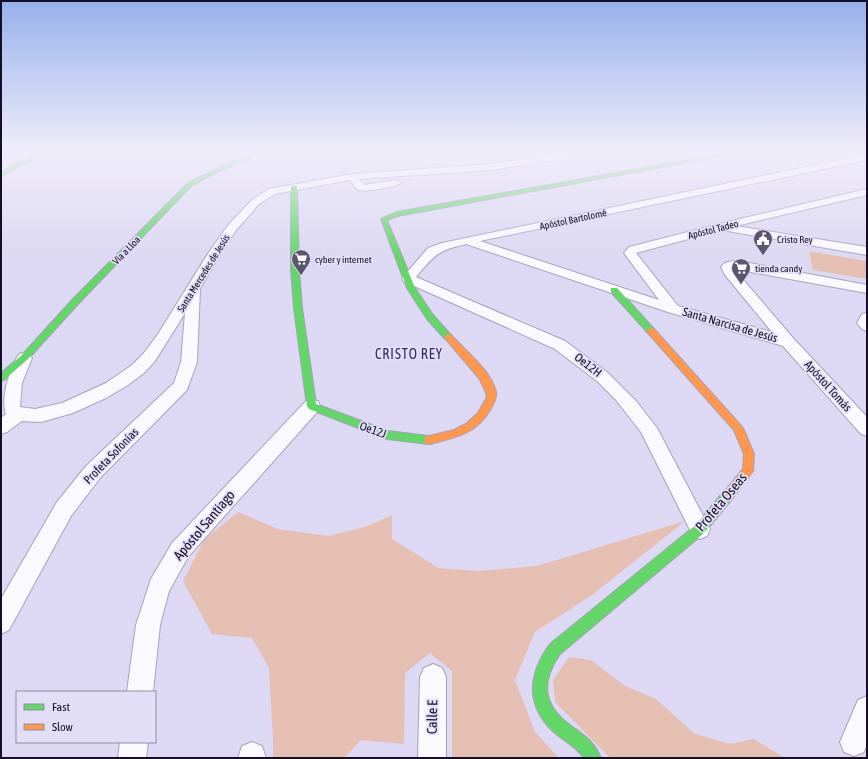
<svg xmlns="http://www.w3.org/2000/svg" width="868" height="759" font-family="'Asap Condensed',sans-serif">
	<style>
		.green { fill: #e5bfb2 }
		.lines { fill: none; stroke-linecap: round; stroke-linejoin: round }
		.street-casing { stroke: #a8a3ba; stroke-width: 2 }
		.fast-casing { stroke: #a8a3ba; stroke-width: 2 }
		.slow-casing { stroke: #a8a3ba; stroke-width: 2 }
		.street { fill: #faf9fd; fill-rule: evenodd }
		.fast { fill: #63d668; fill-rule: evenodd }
		.slow { fill: #ff974d; fill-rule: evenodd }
		.labels { text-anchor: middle; stroke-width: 3.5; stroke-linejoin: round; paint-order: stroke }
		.far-street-label { font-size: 10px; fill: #150f25; stroke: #e3def7 }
		.far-poi-label { font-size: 10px; fill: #150f25; stroke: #e3def7; text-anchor: start }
		.street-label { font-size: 12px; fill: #150f25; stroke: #e3def7 }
		.quarter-label { font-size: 14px; letter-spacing: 1px; fill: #352758; stroke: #e3def7 }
		.near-street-label { font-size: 14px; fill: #150f25; stroke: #e3def7 }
	</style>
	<rect width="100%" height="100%" fill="#ddd8f3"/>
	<g class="green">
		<path d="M 809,251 L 866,261 L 867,279 L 813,270 Z"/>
		<path d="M 238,512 L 278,529 L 328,536 L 365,527 L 392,515 L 392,539 L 438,568 L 478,571 L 537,566 L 685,521 L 592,595 L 535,632 L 515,680 L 535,732 L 559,758 L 452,758 L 452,671 L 430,653 L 405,673 L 404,744 L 361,740 L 344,758 L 273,758 L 273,739 L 269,668 L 252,638 L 212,634 L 183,581 L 204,540 Z"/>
		<path d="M 569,657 L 591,660 L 625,686 L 656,699 L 695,734 L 730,744 L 754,739 L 785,758 L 610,758 L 555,702 L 553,680 Z"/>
	</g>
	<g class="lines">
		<g class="street-casing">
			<g id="street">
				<path d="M 575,151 L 596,151 L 592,154 L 492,170 L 359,179 L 364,185 L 396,180 L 401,183 C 397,187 365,192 359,190 C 355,188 353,184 350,180 L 275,194 L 259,204 L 237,229 L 221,252 L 200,289 L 197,362 L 187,390 L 100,478 L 71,516 L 9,630 L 1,634 L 1,599 L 57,502 L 86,466 L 174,383 L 181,362 L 185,313 L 155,361 L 144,373 L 128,385 L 106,398 L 73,413 L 41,422 L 22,421 L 7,432 L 1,434 L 1,418 L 6,414 C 0,397 10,369 19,354 L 24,353 L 29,354 L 32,358 L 22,383 L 20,407 L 35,409 L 62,403 L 106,383 L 132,365 L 144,353 L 158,334 L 209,252 L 229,224 L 252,200 L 268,189 L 353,174 L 492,164 Z"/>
				<path d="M 797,151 L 860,151 L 861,153 L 857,156 L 801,154 Z"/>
				<path d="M 867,154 L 867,160 L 480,241 L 659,300 L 624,253 L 629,247 L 719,224 L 867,189 L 867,195 L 736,226 L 867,247 L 867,255 L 722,230 L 636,253 L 678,306 L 772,332 L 725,275 L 721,267 C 725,261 733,261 739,261 L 867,285 L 867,293 L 734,269 L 793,338 L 867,417 L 867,436 L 861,434 L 783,346 L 668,312 L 466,244 C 436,251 435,255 416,277 L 565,341 L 608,373 L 636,401 L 657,428 L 710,529 L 707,536 L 700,539 L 693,536 L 641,432 L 616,400 L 597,381 L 555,349 L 403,281 L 402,278 L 428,248 L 442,243 Z"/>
				<path d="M 867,313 L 867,331 L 862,329 L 857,323 L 862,314 Z"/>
				<path d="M 312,400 L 318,401 L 320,406 L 318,411 L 188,557 L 169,591 L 160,625 L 153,692 L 127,692 L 136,625 L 151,579 L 172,543 L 306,401 Z"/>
				<path d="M 433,664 L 442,668 L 446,677 L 446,758 L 418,758 L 420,677 L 424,668 Z"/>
				<path d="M 867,696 L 867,744 L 864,752 L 854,756 L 844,752 L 840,742 L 858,700 Z"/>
				<path d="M 120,742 L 148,742 L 146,758 L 118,758 Z"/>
				<path d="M 252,742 L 262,746 L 266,758 L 238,758 L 242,746 Z"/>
			</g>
		</g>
		<g class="fast-casing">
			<g id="fast">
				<path d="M 36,151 L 41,151 L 33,159 L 1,176 L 1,172 L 29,157 Z"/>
				<path d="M 264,151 L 271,151 L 235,164 L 192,185 L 79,303 L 28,359 L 4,380 L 1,381 L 1,373 L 22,355 L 73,299 L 188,183 L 231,162 Z"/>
				<path d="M 738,151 L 749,151 L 398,216 L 387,220 L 415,288 L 433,315 L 451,335 L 452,337 L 451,339 L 445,339 L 427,319 L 407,288 L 381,219 L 397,212 Z"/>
				<path d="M 294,185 L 297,187 L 299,269 L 302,308 L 316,404 L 388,431 L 429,436 L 433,437 L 434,440 L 433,443 L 429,444 L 387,439 L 309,409 L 307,406 L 294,308 L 291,269 L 291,187 Z"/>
				<path d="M 611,288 L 617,288 L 654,329 L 655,331 L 654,333 L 648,333 L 611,292 Z"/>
				<path d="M 728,490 L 732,491 L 734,495 L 732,499 L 704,533 L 560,654 C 543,678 541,701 565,721 C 580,734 592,737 601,758 L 584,758 C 574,744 565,742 554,732 C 525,705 528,674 550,644 L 696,525 L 724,491 Z"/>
			</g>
		</g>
		<g class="slow-casing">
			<g id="slow">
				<path d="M 651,328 L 654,329 L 743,428 L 754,454 L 753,471 L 732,499 L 728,500 L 724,499 L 722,495 L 743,469 L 744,454 L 734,430 L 648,333 L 647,331 L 648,329 Z"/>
				<path d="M 448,334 L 451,335 C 466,352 490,369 496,392 C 497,399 493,405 490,410 C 476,434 455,438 429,444 L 425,443 L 424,440 L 425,437 L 454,430 L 466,424 L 478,413 L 487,397 L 485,390 L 479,378 L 444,337 Z"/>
			</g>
		</g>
		<use href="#street" class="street"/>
		<use href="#fast" class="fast"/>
		<use href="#slow" class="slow"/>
	</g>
	<linearGradient id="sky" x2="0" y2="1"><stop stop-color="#96b0ec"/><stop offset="0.59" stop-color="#f0edfa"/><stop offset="1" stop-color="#f0edfa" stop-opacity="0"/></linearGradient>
	<rect width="868" height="257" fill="url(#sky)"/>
	<defs>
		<g id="civic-pin" transform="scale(1)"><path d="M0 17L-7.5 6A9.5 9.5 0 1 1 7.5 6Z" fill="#5b556d" stroke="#e3def7"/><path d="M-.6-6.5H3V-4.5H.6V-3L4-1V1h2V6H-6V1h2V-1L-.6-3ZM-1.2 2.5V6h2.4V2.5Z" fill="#fff"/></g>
		<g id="supermarket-pin" transform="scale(1)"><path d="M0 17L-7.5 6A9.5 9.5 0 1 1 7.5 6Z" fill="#5b556d" stroke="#e3def7"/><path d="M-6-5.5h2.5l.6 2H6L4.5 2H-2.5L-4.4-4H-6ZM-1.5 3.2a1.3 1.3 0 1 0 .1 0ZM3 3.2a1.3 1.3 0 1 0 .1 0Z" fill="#fff"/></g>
	</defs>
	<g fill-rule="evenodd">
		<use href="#civic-pin" x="763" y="239"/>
		<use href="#supermarket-pin" x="301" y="259"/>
		<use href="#supermarket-pin" x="741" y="268"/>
	</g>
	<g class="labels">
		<g class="far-street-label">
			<text transform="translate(573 219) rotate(-12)" y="4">Apóstol Bartolomé</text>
			<text transform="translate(713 229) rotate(-14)" y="4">Apóstol Tadeo</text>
			<text transform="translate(126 250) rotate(-46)" y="4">Via a Lloa</text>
			<text transform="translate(203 273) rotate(-58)" y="4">Santa Mercedes de Jesús</text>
		</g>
		<g class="far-poi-label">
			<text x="777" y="243">Cristo Rey</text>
			<text x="315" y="263">cyber y internet</text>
			<text x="755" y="272">tienda candy</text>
		</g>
		<g class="street-label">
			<text transform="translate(730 325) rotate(16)" y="4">Santa Narcisa de Jesús</text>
			<text transform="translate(588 365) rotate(38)" y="4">Oe12H</text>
			<text transform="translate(828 386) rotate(48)" y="4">Apóstol Tomás</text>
			<text transform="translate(373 430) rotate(19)" y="4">Oe12J</text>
			<text transform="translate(111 456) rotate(-46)" y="4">Profeta Sofonías</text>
		</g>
		<g class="quarter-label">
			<text x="409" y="359">CRISTO REY</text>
		</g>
		<g class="near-street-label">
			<text transform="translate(721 502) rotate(-50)" y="5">Profeta Oseas</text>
			<text transform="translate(204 525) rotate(-50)" y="5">Apóstol Santiago</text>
			<text transform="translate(432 717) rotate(-89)" y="5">Calle E</text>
		</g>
	</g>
	<rect width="868" height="759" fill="none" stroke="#150f25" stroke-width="4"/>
	<rect x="16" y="691" width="140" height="52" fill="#e3def7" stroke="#918ba3"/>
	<rect x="24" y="704" width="20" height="6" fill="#63d668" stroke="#918ba3"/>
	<text x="52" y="711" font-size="12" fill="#150f25">Fast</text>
	<rect x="24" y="724" width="20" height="6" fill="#ff974d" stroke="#918ba3"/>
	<text x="52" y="731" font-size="12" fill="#150f25">Slow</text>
</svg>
